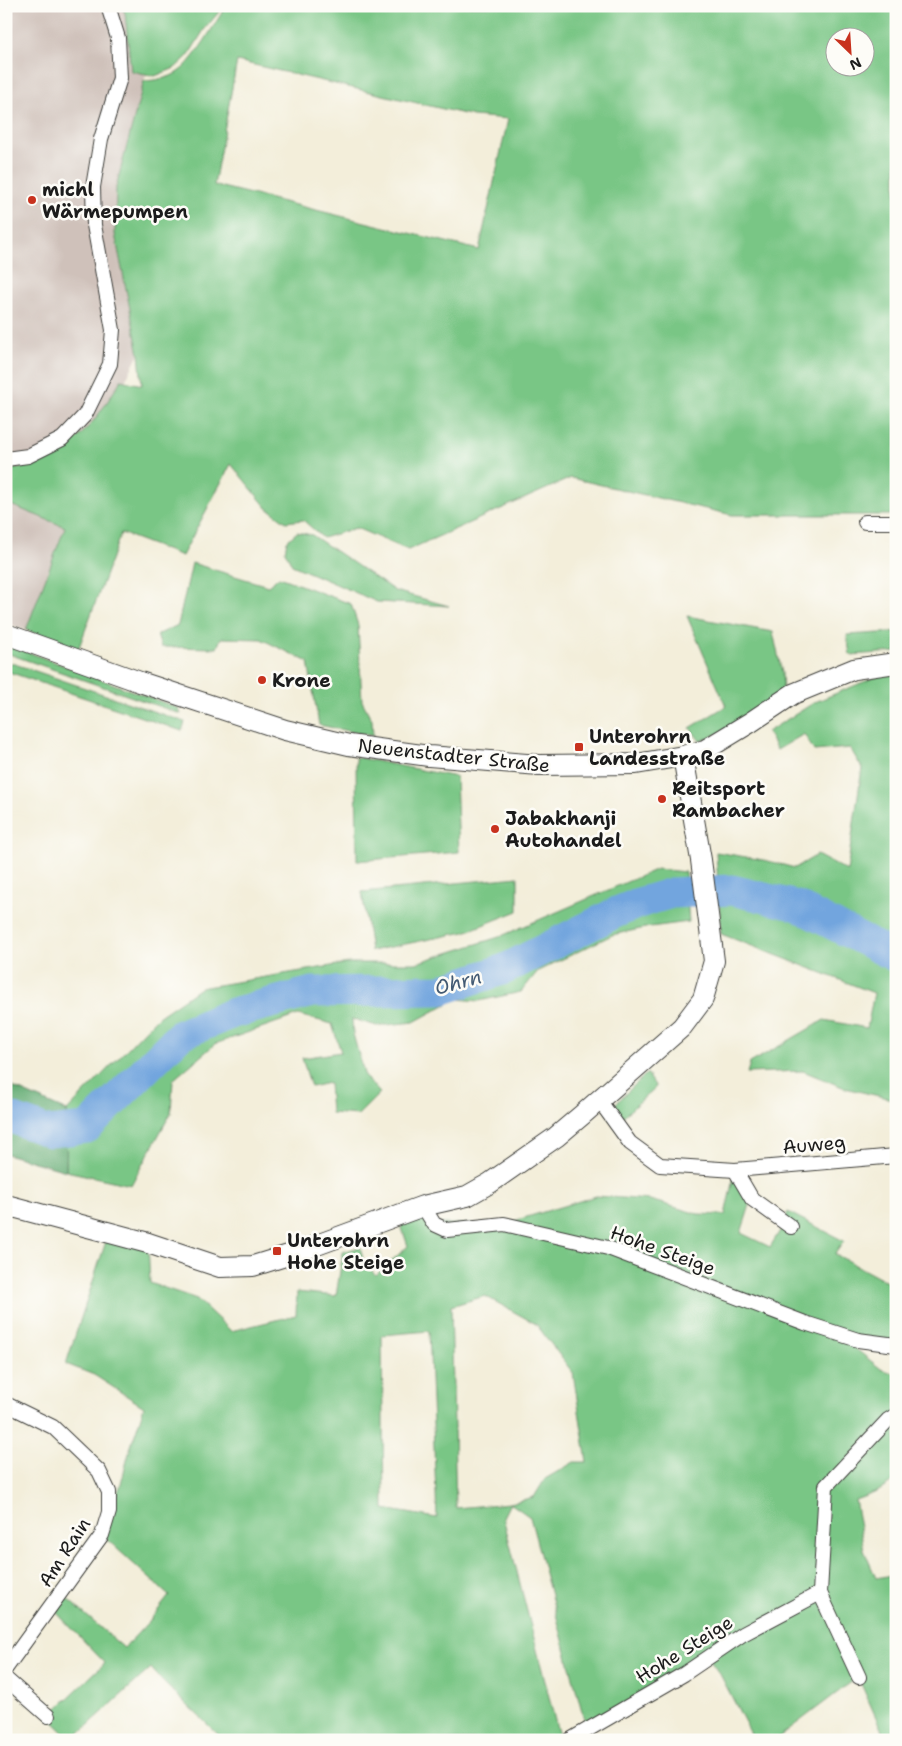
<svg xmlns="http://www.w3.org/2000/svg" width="902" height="1746" font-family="'Shantell Sans',sans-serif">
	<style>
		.industrial { fill: #cfc1ba }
		.green { fill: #79c685; stroke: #4a7150; fill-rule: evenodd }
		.forest { fill: #62ab72; stroke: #3f6447 }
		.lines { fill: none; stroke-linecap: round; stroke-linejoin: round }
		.river { stroke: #72a5de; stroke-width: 31 }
		.street-casing { stroke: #3c3c38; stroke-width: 16 }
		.secondary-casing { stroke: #3c3c38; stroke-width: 22 }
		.street { stroke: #fff; stroke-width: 14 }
		.secondary { stroke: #fff; stroke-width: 20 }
		.poi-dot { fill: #c8321e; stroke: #fdfcf7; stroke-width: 2 }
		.labels { text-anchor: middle; stroke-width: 5; stroke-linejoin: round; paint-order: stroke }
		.poi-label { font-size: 19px; font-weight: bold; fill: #1c1c1c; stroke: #fdfcf7; text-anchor: start }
		.street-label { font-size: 19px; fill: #1c1c1c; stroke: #fdfcf7 }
		.water-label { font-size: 20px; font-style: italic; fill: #435a73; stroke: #fdfcf7 }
	</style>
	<rect width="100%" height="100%" fill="#fdfcf7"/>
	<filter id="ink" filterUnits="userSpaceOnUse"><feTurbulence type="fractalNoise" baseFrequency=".02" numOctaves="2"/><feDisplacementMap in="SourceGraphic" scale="10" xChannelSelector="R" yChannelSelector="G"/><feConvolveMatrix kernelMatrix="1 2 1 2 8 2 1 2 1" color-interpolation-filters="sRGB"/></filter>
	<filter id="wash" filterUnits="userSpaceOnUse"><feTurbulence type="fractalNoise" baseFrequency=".0096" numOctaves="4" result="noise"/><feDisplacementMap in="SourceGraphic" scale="20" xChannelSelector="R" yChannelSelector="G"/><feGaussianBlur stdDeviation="1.12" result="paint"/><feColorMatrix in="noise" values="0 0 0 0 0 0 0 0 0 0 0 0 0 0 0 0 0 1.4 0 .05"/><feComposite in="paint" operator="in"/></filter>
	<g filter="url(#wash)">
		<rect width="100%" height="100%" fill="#f3eeda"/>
		<path class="industrial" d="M 6,6 L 172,6 L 144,81 L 115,234 L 139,354 L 103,424 L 26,630 L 6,623 Z"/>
		<g class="green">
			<path d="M 121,6 L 224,6 L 204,30 L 188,56 L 175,68 L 155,76 L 131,71 L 125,13 Z"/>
			<path d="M 226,6 L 896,6 L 896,515 L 732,515 L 571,478 L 408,550 L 356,528 L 323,538 L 303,520 L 286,522 L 267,508 L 231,464 L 182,556 L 121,533 L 78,650 L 26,630 L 65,527 L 6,503 L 6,470 C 65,464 92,428 121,380 L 142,385 L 139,354 L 115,234 L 116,187 L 144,81 C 156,80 168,79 178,72 C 194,62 215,23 226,6 ZM 834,38 L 864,38 L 864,68 L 834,68 ZM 237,61 L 473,116 L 508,119 L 479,250 L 214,185 Z"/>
			<path d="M 297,532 L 312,535 L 395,591 L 449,606 L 377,602 L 292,565 L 285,551 L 287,541 Z"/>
			<path d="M 192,563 L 268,586 L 279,577 L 351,604 L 358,625 L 362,701 L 372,720 L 373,736 L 319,725 L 308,662 L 261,639 L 221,638 L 217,648 L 161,647 L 157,635 L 178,625 Z"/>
			<path d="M 687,616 L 773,632 L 782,673 L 783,691 L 745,723 L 700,741 L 690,728 L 726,706 Z"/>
			<path d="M 896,632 L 896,652 L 850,655 L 847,635 Z"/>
			<path d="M 6,644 L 178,708 L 181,714 L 6,653 Z"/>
			<path d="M 6,661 L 185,722 L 182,731 L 6,671 Z"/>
			<path d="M 883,674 L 896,674 L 896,1100 L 845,1088 L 803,1071 L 747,1073 L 750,1063 L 824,1020 L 867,1028 L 874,993 L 721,934 L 716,852 L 764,860 L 795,868 L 817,855 L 847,871 L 862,768 L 850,748 L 814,751 L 804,734 L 777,750 L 767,732 L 815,702 Z"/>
			<path d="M 356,757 L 456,777 L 459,852 L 357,861 Z"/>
			<path d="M 657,869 L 685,872 L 689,922 L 650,927 L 612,935 L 538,971 L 521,992 L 479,1001 L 456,999 L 414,1022 L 377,1026 L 352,1019 L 353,1034 L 365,1077 L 380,1093 L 358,1115 L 331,1113 L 329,1083 L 311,1087 L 302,1058 L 341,1052 L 332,1024 L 298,1015 L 215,1044 L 173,1080 L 171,1113 L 131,1185 L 66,1171 L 67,1111 L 158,1017 L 200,988 L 349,963 L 416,963 L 499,937 Z"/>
			<path d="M 518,877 L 518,911 L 465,932 L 371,951 L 362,892 Z"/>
			<path d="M 647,1073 L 656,1087 L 617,1122 L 609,1110 Z"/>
			<path d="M 735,1170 L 752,1199 L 741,1233 L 770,1247 L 781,1229 L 788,1212 L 844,1241 L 835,1254 L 896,1287 L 896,1345 L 836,1333 L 881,1369 L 896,1374 L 896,1480 L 877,1492 L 855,1500 L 864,1550 L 876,1578 L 896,1574 L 896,1740 L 886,1740 L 858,1677 L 775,1740 L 754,1740 L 721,1676 L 708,1658 L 587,1730 L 530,1517 L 510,1503 L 503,1517 L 560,1740 L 224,1740 L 163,1682 L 151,1668 L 72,1740 L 48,1717 L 105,1663 L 54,1610 L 65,1597 L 124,1648 L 151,1619 L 169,1596 L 102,1535 L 109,1512 L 120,1487 L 130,1449 L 144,1407 L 94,1375 L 66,1364 L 109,1232 L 148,1243 L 150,1283 L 197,1299 L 231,1331 L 296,1315 L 297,1292 L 336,1296 L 343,1252 L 360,1247 L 364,1263 L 376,1275 L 408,1246 L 397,1214 L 423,1206 L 434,1224 L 504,1224 L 596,1196 L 650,1200 L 698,1214 L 725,1215 ZM 485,1296 L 536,1324 L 573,1373 L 587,1462 L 574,1462 L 545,1479 L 534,1497 L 510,1503 L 456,1508 L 451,1306 ZM 429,1331 L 437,1518 L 384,1509 L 382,1335 Z"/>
		</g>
		<path class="forest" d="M 6,1084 L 67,1111 L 66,1171 L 6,1154 Z"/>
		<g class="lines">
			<path class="river" d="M 6,1116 L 50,1132 L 87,1128 L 180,1035 L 233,1013 L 312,992 L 440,990 L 505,969 L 617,912 L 642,902 L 672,893 L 732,890 L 797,906 L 896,957"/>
		</g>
	</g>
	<g filter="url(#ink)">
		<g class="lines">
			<g class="street-casing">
				<g id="street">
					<path d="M 6,459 L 28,456 L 62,439 L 85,415 L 110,364 L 113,330 L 94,225 L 93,187 L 101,139 L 120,78 L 118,38 L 108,6"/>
					<path d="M 865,522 L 896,522"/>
					<path d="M 599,1100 L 630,1143 L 660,1165 L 735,1170 L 896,1156"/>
					<path d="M 735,1170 L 752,1199 L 791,1227"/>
					<path d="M 423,1206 L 434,1224 L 447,1230 L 504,1224 L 608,1248 L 805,1323 L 858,1340 L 896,1345"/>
					<path d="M 6,1404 L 53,1427 L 99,1471 L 109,1492 L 109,1512 L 102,1535 L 6,1668"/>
					<path d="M 859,1677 L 820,1593 L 826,1486 L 888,1420 L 896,1415"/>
					<path d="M 6,1679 L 48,1716"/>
					<path d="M 570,1740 L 684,1674 L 743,1634 L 820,1593"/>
				</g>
			</g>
			<g class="secondary-casing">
				<g id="secondary">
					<path d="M 6,634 L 140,682 L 285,730 L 349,745 L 429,756 L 539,765 L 636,764 L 683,756 L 705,750 L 751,722 L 793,694 L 854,669 L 896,663"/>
					<path d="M 6,1205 L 148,1243 L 220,1267 L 253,1266 L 295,1253 L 423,1206 L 467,1196 L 490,1183 L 556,1137 L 582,1115 L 682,1027 L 703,999 L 714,961 L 701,860 L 683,756"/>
				</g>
			</g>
			<use href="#street" class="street"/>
			<use href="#secondary" class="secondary"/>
		</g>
	</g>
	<g class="poi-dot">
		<circle cx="32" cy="200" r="5"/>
		<circle cx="262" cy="680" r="5"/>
		<rect x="574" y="742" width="10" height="10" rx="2.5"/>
		<circle cx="662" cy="799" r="5"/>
		<circle cx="495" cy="829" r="5"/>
		<rect x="272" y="1246" width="10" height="10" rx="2.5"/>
	</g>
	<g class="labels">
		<g class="poi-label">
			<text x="42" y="196">michl<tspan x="42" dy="22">Wärmepumpen</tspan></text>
			<text x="272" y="687">Krone</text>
			<text x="589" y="743">Unterohrn<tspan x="589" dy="22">Landesstraße</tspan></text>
			<text x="672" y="795">Reitsport<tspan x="672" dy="22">Rambacher</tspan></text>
			<text x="505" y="825">Jabakhanji<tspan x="505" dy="22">Autohandel</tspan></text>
			<text x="287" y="1247">Unterohrn<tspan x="287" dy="22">Hohe Steige</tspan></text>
		</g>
		<g class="street-label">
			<text transform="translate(454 755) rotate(6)" y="7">Neuenstadter Straße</text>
			<text transform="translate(814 1144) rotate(-5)" y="7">Auweg</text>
			<text transform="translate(663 1250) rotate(20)" y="7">Hohe Steige</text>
			<text transform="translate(64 1552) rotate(-57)" y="7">Am Rain</text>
			<text transform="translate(684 1649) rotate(-32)" y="7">Hohe Steige</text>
		</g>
		<g class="water-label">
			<text transform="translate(458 982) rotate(-15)" y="7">Ohrn</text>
		</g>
	</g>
	<rect width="902" height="1746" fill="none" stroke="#fdfcf7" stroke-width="25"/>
	<g transform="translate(850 52) rotate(155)"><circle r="24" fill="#fdfcf7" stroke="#a3a29f"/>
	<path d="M0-4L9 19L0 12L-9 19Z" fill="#c8321e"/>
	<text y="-8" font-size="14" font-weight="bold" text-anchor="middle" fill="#1c1c1c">N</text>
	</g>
</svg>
